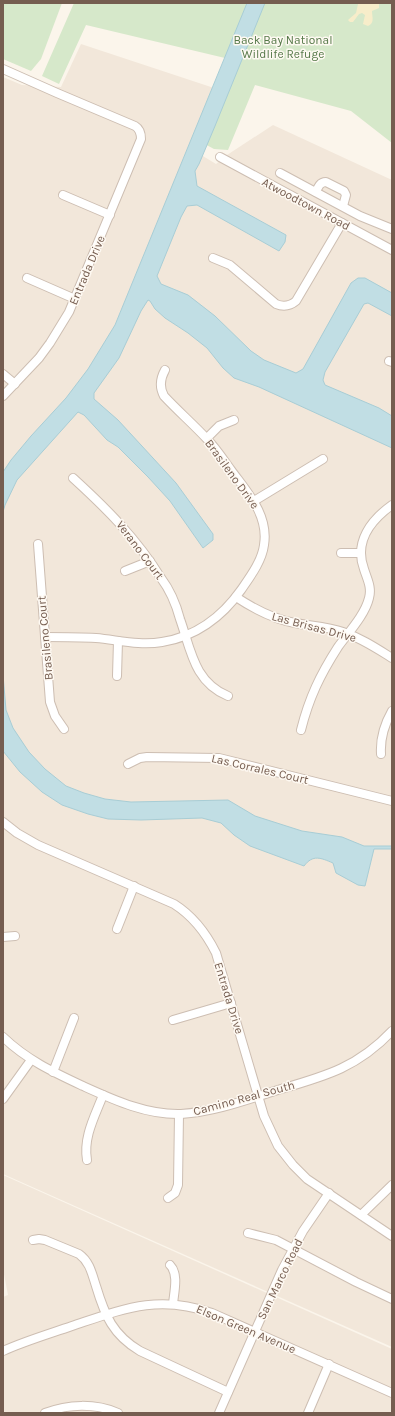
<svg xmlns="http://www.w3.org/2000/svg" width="395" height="1416" font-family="Karla,sans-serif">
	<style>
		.residential { fill: #f2e7da }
		.green { fill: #d6e8ca }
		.sand { fill: #f7edca }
		.water { fill: #c1dee4; stroke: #a8cdd5 }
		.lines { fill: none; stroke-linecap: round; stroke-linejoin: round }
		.minor-casing { stroke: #cdbeb2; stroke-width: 10 }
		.minor { stroke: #fff; stroke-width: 8 }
		.labels { text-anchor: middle; stroke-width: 3; stroke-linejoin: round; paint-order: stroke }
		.park-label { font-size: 12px; fill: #567949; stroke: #fef9f2 }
		.street-label { font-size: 12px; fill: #755d50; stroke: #fef9f2 }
	</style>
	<rect width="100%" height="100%" fill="#fbf5eb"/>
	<g class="residential">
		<path d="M 81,44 L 214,88 L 193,150 L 216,164 L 227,155 L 273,125 L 392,180 L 392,1347 L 3,1174 L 3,77 L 22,85 L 61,87 Z"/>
		<path d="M 3,1175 L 392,1349 L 392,1413 L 3,1413 L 3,1297 L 8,1295 L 3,1269 Z"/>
	</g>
	<g class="green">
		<path d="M 3,3 L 62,3 L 41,59 L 31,71 L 3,59 Z"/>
		<path d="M 74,3 L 392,3 L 392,143 L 351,111 L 255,85 L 228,150 L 214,149 L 201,142 L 227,54 L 225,58 L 86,25 L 59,84 L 42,76 Z"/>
	</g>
	<path class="sand" d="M 361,3 L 379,3 L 379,8 L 372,11 C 372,17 375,23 368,26 L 363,24 L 365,15 L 362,13 L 359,14 L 353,22 L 350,22 L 348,20 L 356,13 L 358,4 Z"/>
	<g class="water">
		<path d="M 247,3 L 265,3 L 215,126 L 199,164 L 195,171 L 197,186 L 286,235 L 285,242 L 279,251 L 197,205 L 187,206 L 181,217 L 157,276 L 161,284 L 188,295 L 215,316 L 251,351 L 264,360 L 296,373 L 303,369 L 351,283 L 358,278 L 365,278 L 392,293 L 392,316 L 368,303 L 364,304 L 325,372 L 323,380 L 325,385 L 379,408 L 392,416 L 392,448 L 259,387 L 234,378 L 223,368 L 207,348 L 188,333 L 165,318 L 155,309 L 150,301 L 148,300 L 141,311 L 119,358 L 94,393 L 94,399 L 118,420 L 176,483 L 213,534 L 213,540 L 203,548 L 170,501 L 148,477 L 118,447 L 107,440 L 84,415 L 78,412 L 17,480 L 5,505 L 3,512 L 3,472 L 11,460 L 31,436 L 66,398 L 88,369 L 115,325 Z"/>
		<path d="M 3,675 L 6,710 L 13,728 L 29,752 L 45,769 L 66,786 L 84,793 L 105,799 L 131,802 L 228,800 L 255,816 L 302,831 L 342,837 L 364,846 L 392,846 L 392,849 L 374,849 L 365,886 L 358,885 L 336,873 L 333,863 C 321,858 313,854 304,866 L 250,846 L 234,835 L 221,823 L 202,818 L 141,820 L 108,819 L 88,814 L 62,805 L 42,792 L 20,772 L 3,751 Z"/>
	</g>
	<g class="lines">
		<g class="minor-casing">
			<g id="minor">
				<path d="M 3,69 L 57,93 L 135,126 C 140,129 141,133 141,139 L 69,312 L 50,343 L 39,358 L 3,396"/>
				<path d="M 220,157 L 392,250"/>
				<path d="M 280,173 L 360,216 L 392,229"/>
				<path d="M 316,192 C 318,187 320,182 326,182 L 344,191 L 346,195 L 343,206"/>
				<path d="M 63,195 L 110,215"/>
				<path d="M 213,258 L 230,265 L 276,304 C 283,307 290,306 296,301 L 342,223"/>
				<path d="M 27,278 L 75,299"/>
				<path d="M 389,361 L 392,362"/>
				<path d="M 3,374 L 15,384"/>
				<path d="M 207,438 L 219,426 L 234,420"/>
				<path d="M 73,478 C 107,509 137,539 161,578 C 170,590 176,604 180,619 C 191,650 194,682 228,696"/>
				<path d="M 254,501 L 323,459"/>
				<path d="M 38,544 L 50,702 L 55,716 L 64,729"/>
				<path d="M 341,553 L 361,553"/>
				<path d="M 125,571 L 150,561"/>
				<path d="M 236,597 C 254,609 273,619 295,623 C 311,626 328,627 343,632 C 361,638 376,648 392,658"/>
				<path d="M 45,637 C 62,637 79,637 96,638 C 118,640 140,646 162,642 C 195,637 222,617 241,590 C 250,577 262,561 264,545 C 269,515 247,492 231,470 C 223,459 216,448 207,439 C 193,424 178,411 164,396 C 159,387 160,379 165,370"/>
				<path d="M 117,676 L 118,641"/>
				<path d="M 301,730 C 309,698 320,675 338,647 C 348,633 365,615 369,598 C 372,587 367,579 364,569 C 354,542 371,520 392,505"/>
				<path d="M 381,754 C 380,738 384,725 392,711"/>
				<path d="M 128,764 L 140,758 L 147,757 L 219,758 L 392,801"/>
				<path d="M 3,822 L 17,833 L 38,845 L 174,904 C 193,916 206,933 216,953 L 264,1116 L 278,1146 L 293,1165 L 307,1179 L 392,1236"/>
				<path d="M 117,929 L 134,886"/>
				<path d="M 3,937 L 15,936"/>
				<path d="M 173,1020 L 231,1003"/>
				<path d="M 3,1037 C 27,1060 53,1072 83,1086 C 114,1100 146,1115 181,1114 C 215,1112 249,1099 281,1089 C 326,1076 358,1067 392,1031"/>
				<path d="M 53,1072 L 74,1018"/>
				<path d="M 3,1099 L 31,1060"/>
				<path d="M 87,1160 C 83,1137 95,1116 103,1095"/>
				<path d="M 168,1198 L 175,1193 L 178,1185 L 179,1114"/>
				<path d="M 361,1215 L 392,1185"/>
				<path d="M 248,1233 L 276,1240 L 356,1282 L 392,1299"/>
				<path d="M 33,1240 L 39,1239 L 45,1240 L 79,1254 C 90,1262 92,1274 96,1286 C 105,1316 113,1335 140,1351 L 228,1392"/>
				<path d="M 170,1265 C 179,1274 174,1292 173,1304"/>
				<path d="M 3,1351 C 25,1341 49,1334 72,1326 C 123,1309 158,1294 212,1313 L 392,1393"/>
				<path d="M 45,1413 C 68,1404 95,1403 118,1413"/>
				<path d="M 219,1413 L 282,1270 L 303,1231 L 329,1193"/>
				<path d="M 308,1413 L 329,1364"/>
			</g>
		</g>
		<use href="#minor" class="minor"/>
	</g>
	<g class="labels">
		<g class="park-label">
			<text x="283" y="44">Back Bay National<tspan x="283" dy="14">Wildlife Refuge</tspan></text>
		</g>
		<g class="street-label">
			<text transform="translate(306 204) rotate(28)" y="4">Atwoodtown Road</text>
			<text transform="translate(87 270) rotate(-67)" y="4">Entrada Drive</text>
			<text transform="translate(232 474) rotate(54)" y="4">Brasileno Drive</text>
			<text transform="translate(140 550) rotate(53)" y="4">Verano Court</text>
			<text transform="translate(314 627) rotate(15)" y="4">Las Brisas Drive</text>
			<text transform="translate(45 638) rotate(-95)" y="4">Brasileno Court</text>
			<text transform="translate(260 769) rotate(13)" y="4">Las Corrales Court</text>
			<text transform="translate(229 998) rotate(73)" y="4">Entrada Drive</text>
			<text transform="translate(244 1098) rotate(-15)" y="4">Camino Real South</text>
			<text transform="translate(280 1279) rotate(-64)" y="4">San Marco Road</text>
			<text transform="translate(246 1329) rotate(23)" y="4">Elson Green Avenue</text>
		</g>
	</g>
	<rect width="395" height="1416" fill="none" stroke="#755d50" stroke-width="8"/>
</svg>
